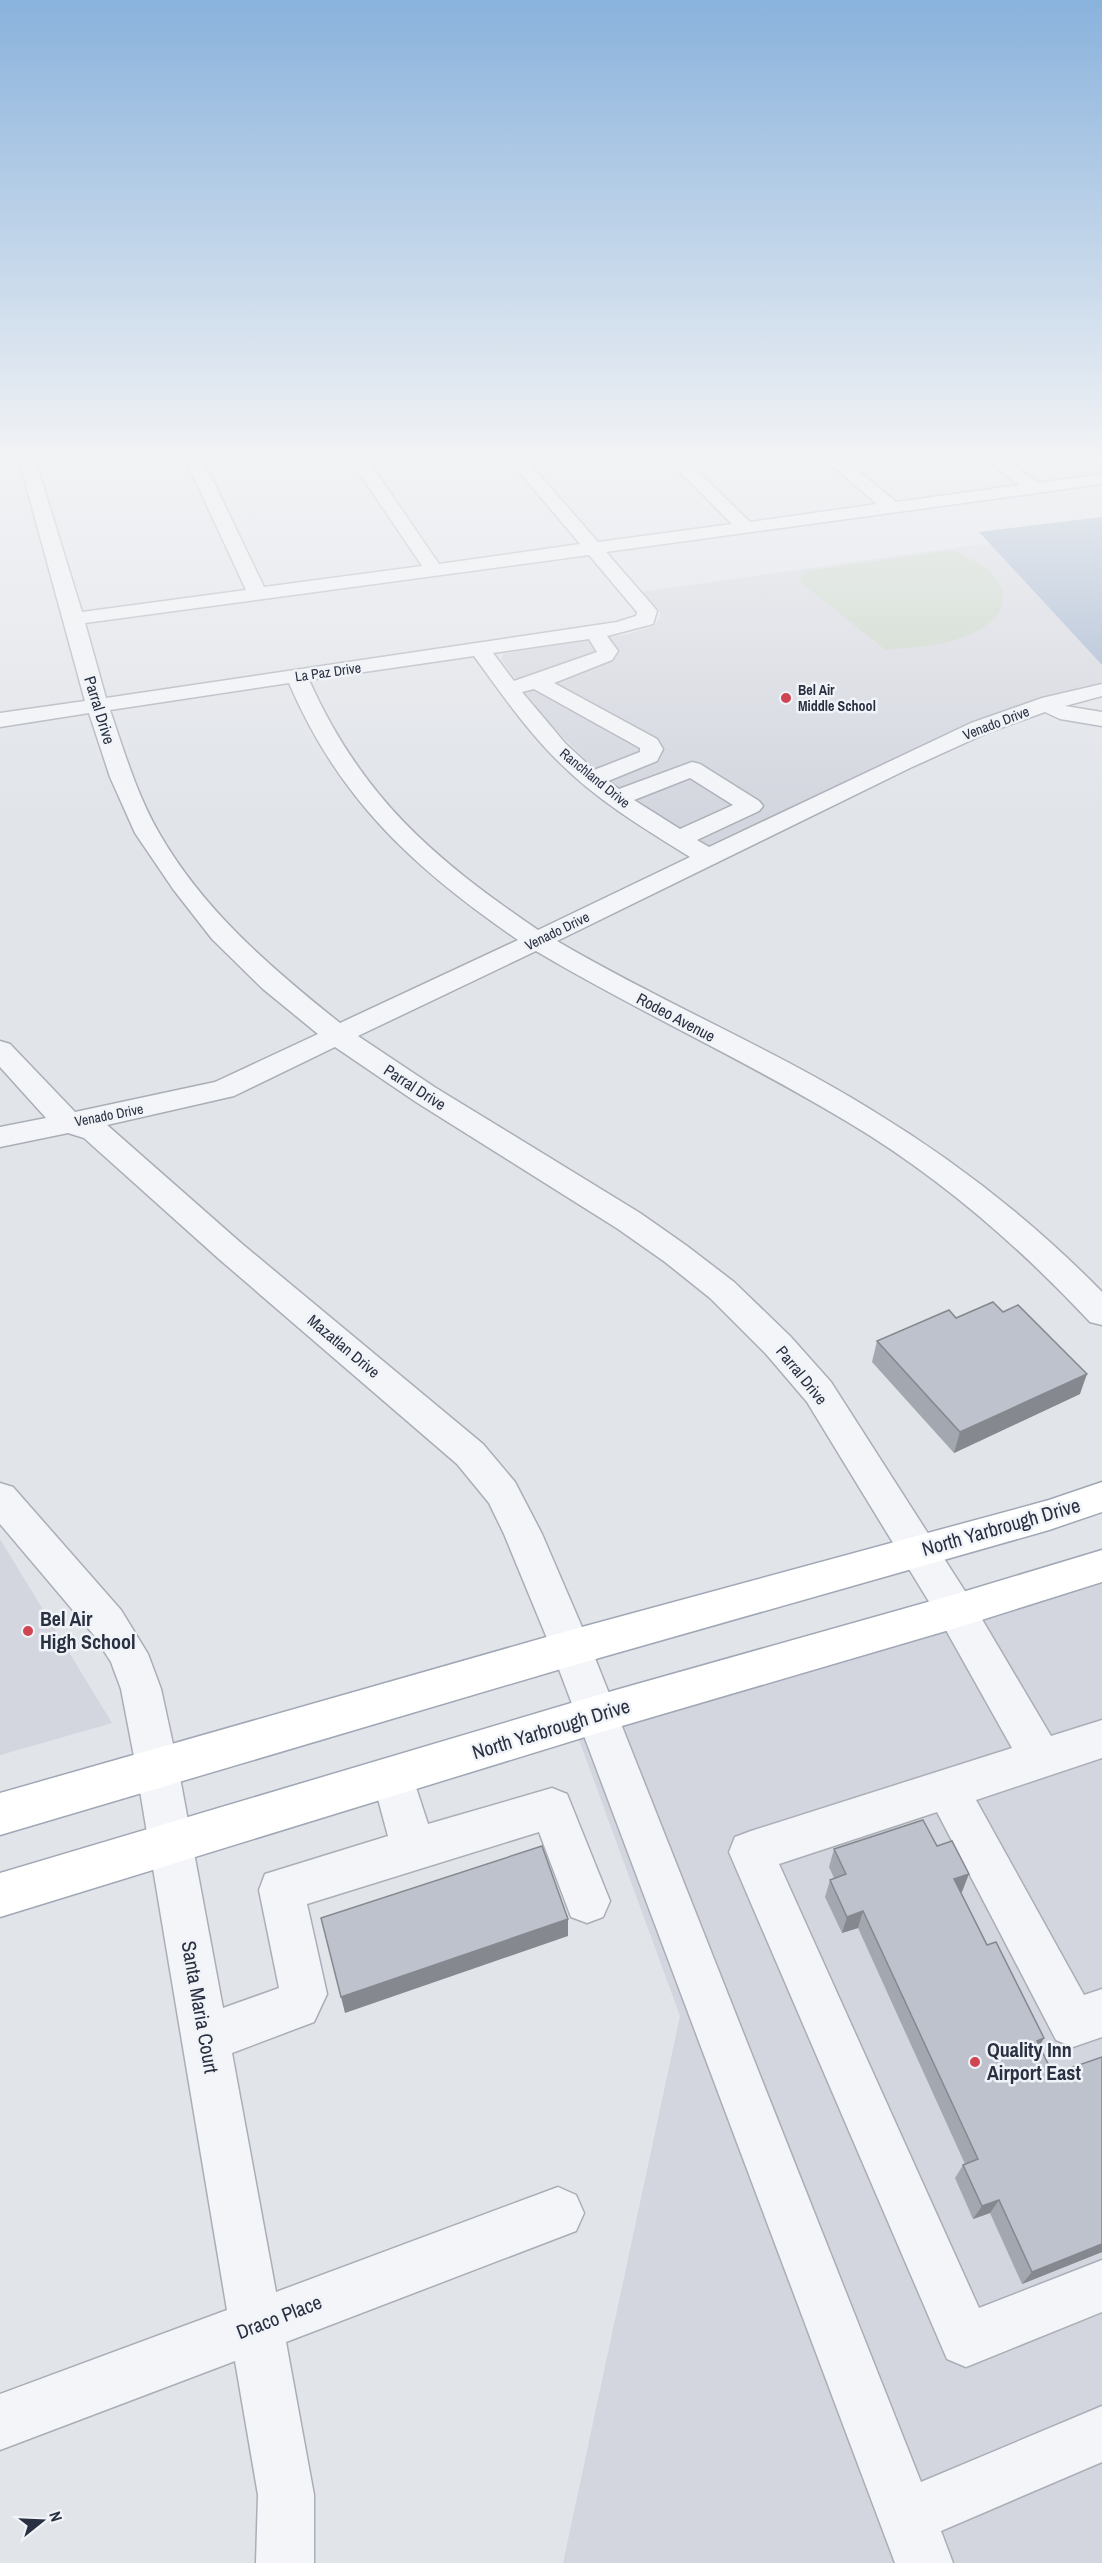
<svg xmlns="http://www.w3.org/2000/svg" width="1102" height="2563" font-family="'Archivo Narrow',sans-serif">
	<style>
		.built { fill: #d3d6de }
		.green { fill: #c5d3c2 }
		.water { fill: #9bafca }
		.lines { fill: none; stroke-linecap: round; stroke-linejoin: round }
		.minor-casing { stroke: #aaaeb7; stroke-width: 3 }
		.major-casing { stroke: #a0a7b5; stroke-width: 3 }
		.minor { fill: #f3f5f8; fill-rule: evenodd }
		.major { fill: #fff; fill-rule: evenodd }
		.wall { fill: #a3a7af }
		.shaded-wall { fill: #85888f }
		.building { fill: #bec2cc; stroke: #85888f; stroke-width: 1.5 }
		.poi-dot { fill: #cf4552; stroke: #f0f3f7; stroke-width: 2 }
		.labels { text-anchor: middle; stroke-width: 5; stroke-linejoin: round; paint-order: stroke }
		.far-street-label { font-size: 14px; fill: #293041; stroke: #f0f3f7 }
		.far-poi-label { font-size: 14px; font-weight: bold; fill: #293041; stroke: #f0f3f7; text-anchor: start }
		.street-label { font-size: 16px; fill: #293041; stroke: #f0f3f7 }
		.near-street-label { font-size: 20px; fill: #293041; stroke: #f0f3f7 }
		.near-poi-label { font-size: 20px; font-weight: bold; fill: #293041; stroke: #f0f3f7; text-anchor: start }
	</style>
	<rect width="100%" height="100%" fill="#e1e4e9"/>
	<g class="built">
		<path d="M 989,543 L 1102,665 L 1102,683 L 1026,704 L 709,849 L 617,787 L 590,764 L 540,714 L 501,659 L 503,654 L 507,653 L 628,634 L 654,626 L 660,618 L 660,612 L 642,592 Z"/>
		<path d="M 0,1539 L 112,1723 L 0,1755 Z"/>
		<path d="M 1102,1579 L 1102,2563 L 563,2563 L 680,2016 L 578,1737 Z"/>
	</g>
	<path class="green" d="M 953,550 C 969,558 994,569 1001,587 C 1012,616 977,633 955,640 C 932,647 909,647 886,650 L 799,581 L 806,571 Z"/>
	<path class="water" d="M 1102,517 L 1102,665 L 979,532 Z"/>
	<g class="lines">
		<g class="minor-casing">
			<g id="minor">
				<path d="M 18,456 L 34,456 L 82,612 L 246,590 L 184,456 L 201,456 L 264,587 L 422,566 L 348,456 L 365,456 L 439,564 L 580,544 L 506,456 L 523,456 L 598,542 L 732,524 L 664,456 L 682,456 L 750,522 L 877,504 L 821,456 L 840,456 L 896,502 L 1019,485 L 982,456 L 1001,456 L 1037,483 L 1102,474 L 1102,484 L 606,552 L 654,607 L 657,611 L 653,624 L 607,636 L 618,651 L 612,660 L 554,683 L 657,739 L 663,749 L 657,761 L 608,781 L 619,789 L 692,762 L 700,764 L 759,801 L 763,806 L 759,811 L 697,840 L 709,847 L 971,723 L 1042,698 L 1102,684 L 1102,696 L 1065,706 L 1102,712 L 1102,726 L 1060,719 L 1045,712 L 987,733 L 910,768 L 557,941 C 659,1001 769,1047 870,1109 C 954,1160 1033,1221 1102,1292 L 1102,1325 L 1090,1322 C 1018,1245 937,1175 846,1121 C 745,1060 637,1011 536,951 L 358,1036 L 436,1088 L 640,1213 L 687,1246 L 734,1282 L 790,1336 L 831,1382 L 970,1599 L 1051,1736 L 1102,1720 L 1102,1758 L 976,1800 L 1084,1995 L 1102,1989 L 1102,2037 L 1073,2047 L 1056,2040 L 937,1812 L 779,1864 L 979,2308 L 1102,2260 L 1102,2312 L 966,2367 L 947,2359 L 729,1852 L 735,1837 L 751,1831 L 1012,1748 L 942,1623 L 807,1402 L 766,1354 L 710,1298 L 665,1262 L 618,1229 L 416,1102 L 335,1047 L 234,1096 L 107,1125 L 241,1243 L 483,1444 L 515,1482 L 542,1534 L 591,1648 L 921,2482 L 1102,2406 L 1102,2462 L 941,2531 L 953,2563 L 895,2563 L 551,1648 L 504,1534 L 489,1503 L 457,1464 L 219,1259 L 84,1138 L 68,1133 L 0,1147 L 0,1127 L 46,1118 L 0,1067 L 0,1041 L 10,1044 L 75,1112 L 215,1082 L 318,1034 L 263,989 L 212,939 L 173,889 L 135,833 L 110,777 L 89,713 L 0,727 L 0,713 L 85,701 ZM 589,555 L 637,612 L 636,616 L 617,622 L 106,698 L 85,623 ZM 589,639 L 597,652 L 514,681 L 493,653 ZM 474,656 C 501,693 527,731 560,763 C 598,801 645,829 690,857 L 538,930 C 434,859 362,798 309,680 ZM 289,683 C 339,800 415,869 518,940 L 340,1023 C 272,969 203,910 159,833 C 137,795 124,751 110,710 ZM 534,689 L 640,748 L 640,752 L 594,770 L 565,743 L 522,692 ZM 690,778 L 733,805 L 680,829 L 634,800 Z"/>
				<path d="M 0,1483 L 13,1487 L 121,1610 L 148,1654 L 161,1689 L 178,1767 L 223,2008 L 279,1988 L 259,1890 L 265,1874 L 388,1836 L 372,1777 L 378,1763 L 393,1757 L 408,1763 L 428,1824 L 552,1788 L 567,1794 L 610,1901 L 603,1917 L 587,1923 L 571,1917 L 539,1832 L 307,1904 L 327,1994 L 314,2022 L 232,2053 L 276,2292 L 558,2187 L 576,2195 L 584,2213 L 576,2231 L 286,2342 L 314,2495 L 314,2563 L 256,2563 L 258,2495 L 235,2361 L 0,2450 L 0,2394 L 227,2310 L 136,1767 L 121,1689 L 111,1662 L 93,1634 L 0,1524 Z"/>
			</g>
		</g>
		<g class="major-casing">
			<g id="major">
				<path d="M 1102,1482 L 1102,1512 L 1049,1530 L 571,1666 L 0,1835 L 0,1793 L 571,1630 L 1049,1500 Z"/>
				<path d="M 1102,1550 L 1102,1582 L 956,1628 L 598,1733 L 0,1917 L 0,1873 L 598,1695 L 956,1594 Z"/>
			</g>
		</g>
		<use href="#minor" class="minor"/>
		<use href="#major" class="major"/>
	</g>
	<g class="wall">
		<path d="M 956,1318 L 1080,1394 L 954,1453 L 872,1362 L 877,1341 Z"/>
		<path d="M 937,1846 L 962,1892 L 961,1892 L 1053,2074 L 1102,2057 L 1102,2252 L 1022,2284 L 990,2213 L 973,2219 L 955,2178 L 963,2165 L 965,2164 L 858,1928 L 842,1933 L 825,1897 L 830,1880 L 834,1878 L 829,1867 L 834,1849 Z"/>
	</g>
	<g class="shaded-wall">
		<path d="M 1087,1374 L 1080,1394 L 954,1453 L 960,1432 Z"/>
		<path d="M 969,1874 L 962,1892 L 947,1897 L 954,1879 Z"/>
		<path d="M 863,1911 L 858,1928 L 842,1933 L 847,1917 Z"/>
		<path d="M 568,1919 L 568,1936 L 345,2013 L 341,1997 Z"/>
		<path d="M 1044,2038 L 1035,2054 L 1037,2041 Z"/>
		<path d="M 999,2200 L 990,2213 L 973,2219 L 982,2206 Z"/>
		<path d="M 1102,2244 L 1102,2252 L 1022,2284 L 1032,2272 Z"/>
	</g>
	<g class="building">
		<path d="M 993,1302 L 1003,1312 L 1018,1305 L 1087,1374 L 960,1432 L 877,1341 L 949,1310 L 956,1318 Z"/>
		<path d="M 923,1820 L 937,1846 L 952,1841 L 969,1874 L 954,1879 L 987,1945 L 996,1942 L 1044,2038 L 1037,2041 L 1053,2074 L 1102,2057 L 1102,2244 L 1032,2272 L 999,2200 L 982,2206 L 963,2165 L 978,2159 L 863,1911 L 847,1917 L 830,1880 L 846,1874 L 834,1849 Z"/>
		<path d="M 542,1846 L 568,1919 L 341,1997 L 321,1918 Z"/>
	</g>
	<linearGradient id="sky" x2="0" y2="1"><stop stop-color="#89b2dc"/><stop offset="0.56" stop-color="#f2f3f5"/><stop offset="1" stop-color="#f2f3f5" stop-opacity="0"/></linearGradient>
	<rect width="1102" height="815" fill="url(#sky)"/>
	<g class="poi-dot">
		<circle cx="786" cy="698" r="6"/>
		<circle cx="28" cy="1631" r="6"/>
		<circle cx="975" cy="2062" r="6"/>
	</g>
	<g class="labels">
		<g class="far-street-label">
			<text transform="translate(328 672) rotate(-8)" y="5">La Paz Drive</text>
			<text transform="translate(996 723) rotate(-21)" y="5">Venado Drive</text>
			<text transform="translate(595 778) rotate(39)" y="5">Ranchland Drive</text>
			<text transform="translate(557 931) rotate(-26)" y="5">Venado Drive</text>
			<text transform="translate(109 1115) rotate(-11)" y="5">Venado Drive</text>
		</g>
		<g class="far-poi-label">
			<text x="798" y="695">Bel Air<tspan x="798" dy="16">Middle School</tspan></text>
		</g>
		<g class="street-label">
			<text transform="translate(100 710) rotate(73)" y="6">Parral Drive</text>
			<text transform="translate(676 1017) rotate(28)" y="6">Rodeo Avenue</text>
			<text transform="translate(415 1087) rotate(33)" y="6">Parral Drive</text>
			<text transform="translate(344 1346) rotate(40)" y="6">Mazatlan Drive</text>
			<text transform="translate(802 1375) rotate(51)" y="6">Parral Drive</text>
		</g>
		<g class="near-street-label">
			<text transform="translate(1001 1527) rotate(-16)" y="7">North Yarbrough Drive</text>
			<text transform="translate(551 1729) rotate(-17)" y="7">North Yarbrough Drive</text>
			<text transform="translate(200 2007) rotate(80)" y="7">Santa Maria Court</text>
			<text transform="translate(279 2317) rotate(-21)" y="7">Draco Place</text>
		</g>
		<g class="near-poi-label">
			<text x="40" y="1626">Bel Air<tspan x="40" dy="23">High School</tspan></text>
			<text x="987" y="2057">Quality Inn<tspan x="987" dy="23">Airport East</tspan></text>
		</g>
	</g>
	<g transform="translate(42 2521) rotate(72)" stroke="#f0f3f7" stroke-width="4.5" paint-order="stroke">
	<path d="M0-4.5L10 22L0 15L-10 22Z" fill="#293041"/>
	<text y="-9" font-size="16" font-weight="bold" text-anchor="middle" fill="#293041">N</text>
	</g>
</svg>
